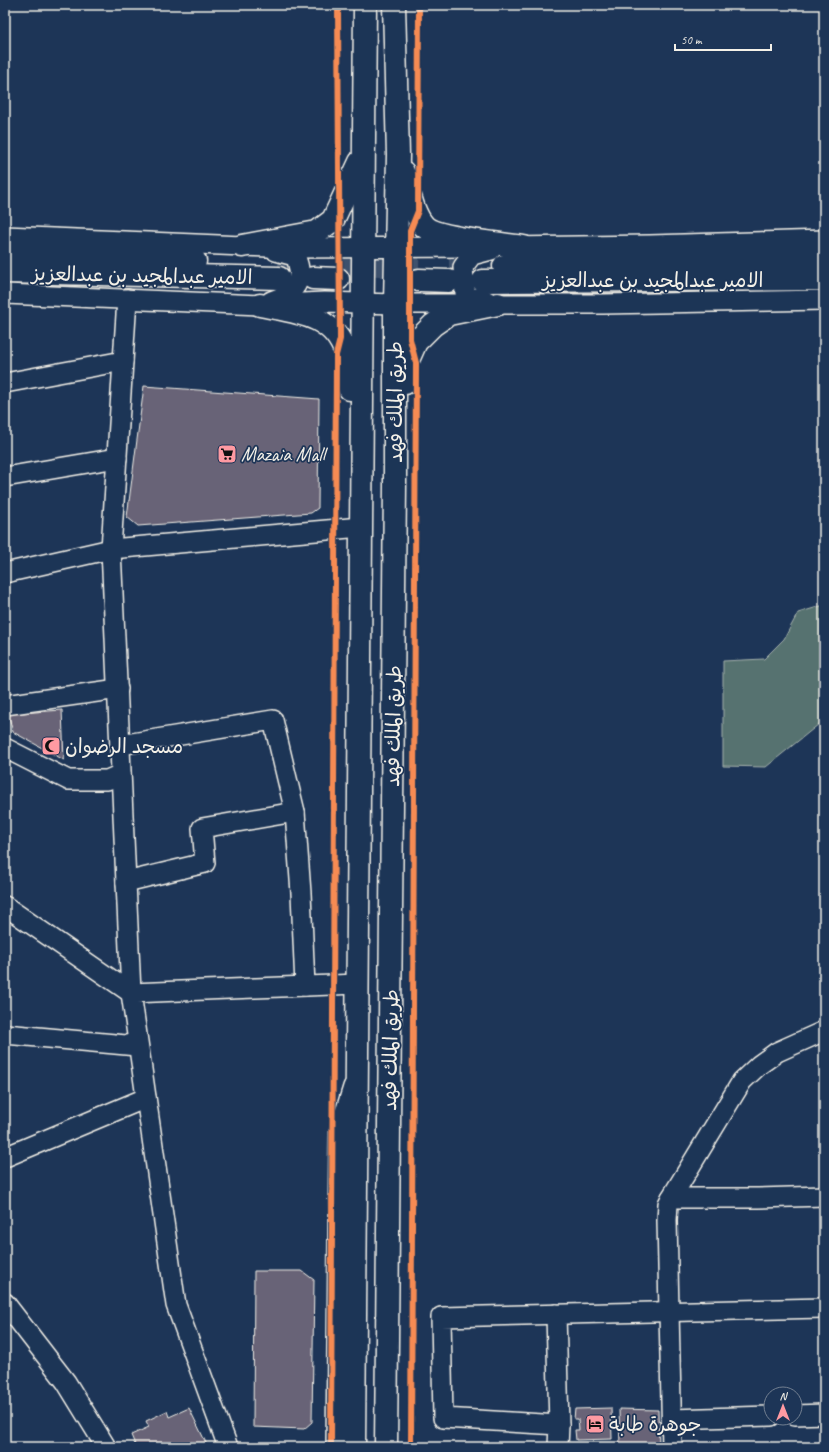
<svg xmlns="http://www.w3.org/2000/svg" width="829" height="1452" font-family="Caveat,'Playpen Sans Arabic',sans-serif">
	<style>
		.green { fill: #57726f; stroke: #a6b2ac }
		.building { fill: #686377; stroke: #f4f1e8 }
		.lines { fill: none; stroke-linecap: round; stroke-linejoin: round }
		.major-tunnel { stroke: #3d516d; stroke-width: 22; stroke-dasharray: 22 11; stroke-linecap: butt }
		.minor-casing { stroke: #f4f1e8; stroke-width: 22 }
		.major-casing { stroke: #f4f1e8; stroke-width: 25 }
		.minor { stroke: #1d3557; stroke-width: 19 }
		.major { stroke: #1d3557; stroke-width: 22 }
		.cycleway-casing { stroke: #1d3557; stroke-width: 8 }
		.cycleway { stroke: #f68b52; stroke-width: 6 }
		.labels { text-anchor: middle; stroke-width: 3.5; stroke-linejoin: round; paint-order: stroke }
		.street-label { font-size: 20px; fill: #f4f1e8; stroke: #1d3557 }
		.poi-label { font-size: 20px; fill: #f4f1e8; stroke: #1d3557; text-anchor: start }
	</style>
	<rect width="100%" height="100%" fill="#1d3557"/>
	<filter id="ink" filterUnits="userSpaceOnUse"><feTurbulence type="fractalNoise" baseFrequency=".025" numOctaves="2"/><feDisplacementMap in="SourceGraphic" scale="8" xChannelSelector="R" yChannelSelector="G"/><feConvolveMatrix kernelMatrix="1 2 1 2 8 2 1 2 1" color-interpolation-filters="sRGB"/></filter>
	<g filter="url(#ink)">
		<path class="green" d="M 824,605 L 824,720 L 766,767 L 723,766 L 723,661 L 764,659 L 784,639 L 798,613 Z"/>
		<g class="building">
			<path d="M 144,386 L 319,399 L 318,508 L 311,513 L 138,526 L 127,517 Z"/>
			<path d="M 62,710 L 64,760 L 13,732 L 8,714 Z"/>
			<path d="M 254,1271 L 302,1271 L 314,1280 L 312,1422 L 304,1429 L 253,1427 Z"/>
			<path d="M 189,1408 L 207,1445 L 204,1447 L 136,1447 L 131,1435 L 149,1427 L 146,1421 L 167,1411 L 169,1417 Z"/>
			<path d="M 611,1408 L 612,1439 L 576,1440 L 575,1430 L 579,1430 L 578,1419 L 574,1419 L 575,1409 Z"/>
			<path d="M 619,1409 L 658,1410 L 659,1447 L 620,1447 Z"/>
			<path d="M 576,1446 L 615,1446 L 615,1447 Z"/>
		</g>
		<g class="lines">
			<g class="major-tunnel">
				<path d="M 278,264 L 311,265"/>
				<path d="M 337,265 L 419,267"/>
				<path d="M 449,267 L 483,267"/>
			</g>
			<g class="minor-casing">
				<g id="minor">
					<path d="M 5,236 L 292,248 L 477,247"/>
					<path d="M 509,247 L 650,245 L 824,240"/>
					<path d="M 5,294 L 260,305 L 324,302 L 395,304 L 603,304 L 824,300"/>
					<path d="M 271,301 C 295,294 306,280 295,256 L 276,251"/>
					<path d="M 487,301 L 469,297 L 465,293 L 463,267 L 472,255 L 491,250"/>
					<path d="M 5,383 L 123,361"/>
					<path d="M 5,477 L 117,458"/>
					<path d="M 5,573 L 111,549 L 361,527"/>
					<path d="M 5,705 L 118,689"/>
					<path d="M 120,745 L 273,720 L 295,812 L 301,893 L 305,986"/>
					<path d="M 5,748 L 68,780 L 107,780 L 121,774"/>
					<path d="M 126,882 L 205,863 L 202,828 L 295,812"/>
					<path d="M 5,906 L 131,993 L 111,549 L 127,299"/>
					<path d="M 5,1034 L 137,1046"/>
					<path d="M 5,1157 L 146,1098"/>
					<path d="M 671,1198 L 742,1081 L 759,1065 L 777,1052 L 824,1031"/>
					<path d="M 5,1303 L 66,1382 L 106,1447"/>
					<path d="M 556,1314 L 559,1425"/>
					<path d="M 795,1415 L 824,1414"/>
					<path d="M 671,1419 L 771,1416"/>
					<path d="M 228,1447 L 176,1305 L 131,993 L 358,984"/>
					<path d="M 336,1447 L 339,1132 L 353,1087"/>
					<path d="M 558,1447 L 559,1425 L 443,1418 L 441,1317 L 824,1308"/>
					<path d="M 672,1447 L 667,1220 L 668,1204 L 671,1198 L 758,1198 L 824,1196"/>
				</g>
			</g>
			<g class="major-casing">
				<g id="major">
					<path d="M 403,172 C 409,189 412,213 424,226 C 435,238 505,244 524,247"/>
					<path d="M 242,246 L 317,232 L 333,220 L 360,162"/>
					<path d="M 5,254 L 195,261"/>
					<path d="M 504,266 L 824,258"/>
					<path d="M 5,272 L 279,278"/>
					<path d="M 313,278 L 338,279"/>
					<path d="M 419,280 L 449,281"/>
					<path d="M 483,281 L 824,279"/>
					<path d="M 260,305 C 295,312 334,314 346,354 C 349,365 349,378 350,389"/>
					<path d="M 405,383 L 408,360 L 416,342 L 433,325 L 449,314 L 498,304"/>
					<path d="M 354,1447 L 365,5"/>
					<path d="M 386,1447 L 395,484 L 395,304 L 398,155 L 394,5"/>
				</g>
			</g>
			<use href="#minor" class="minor"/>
			<use href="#major" class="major"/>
			<g class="cycleway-casing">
				<g id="cycleway">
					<path d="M 331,1447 L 336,355 L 340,339 L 338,5"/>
					<path d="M 411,1447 L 416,363 L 410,339 L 410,231 L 418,211 L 419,5"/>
				</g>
			</g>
			<use href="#cycleway" class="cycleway"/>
		</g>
	</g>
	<defs>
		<g id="supermarket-square" transform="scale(1)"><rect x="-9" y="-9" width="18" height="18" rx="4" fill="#ff9aa2" stroke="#1d3557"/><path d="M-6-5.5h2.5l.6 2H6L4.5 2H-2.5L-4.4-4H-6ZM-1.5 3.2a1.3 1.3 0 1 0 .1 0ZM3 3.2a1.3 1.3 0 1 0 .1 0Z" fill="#111"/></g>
		<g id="mosque-square" transform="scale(1)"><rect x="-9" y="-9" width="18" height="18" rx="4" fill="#ff9aa2" stroke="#1d3557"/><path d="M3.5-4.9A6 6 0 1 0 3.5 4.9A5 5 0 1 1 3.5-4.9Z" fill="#111"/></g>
		<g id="hotel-square" transform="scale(1)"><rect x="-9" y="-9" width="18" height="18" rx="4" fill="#ff9aa2" stroke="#1d3557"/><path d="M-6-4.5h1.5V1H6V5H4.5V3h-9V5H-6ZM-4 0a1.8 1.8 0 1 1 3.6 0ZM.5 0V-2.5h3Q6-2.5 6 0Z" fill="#111"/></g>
	</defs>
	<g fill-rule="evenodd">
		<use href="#supermarket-square" x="227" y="454"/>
		<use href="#mosque-square" x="51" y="746"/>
		<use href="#hotel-square" x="595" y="1424"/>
	</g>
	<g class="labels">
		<g class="street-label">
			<text transform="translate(142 275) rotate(1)" y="7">الامير عبدالمجيد بن عبدالعزيز</text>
			<text x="653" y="287">الامير عبدالمجيد بن عبدالعزيز</text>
			<text transform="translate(395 402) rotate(-90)" y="7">طريق الملك فهد</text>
			<text transform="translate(393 726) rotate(-89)" y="7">طريق الملك فهد</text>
			<text transform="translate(390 1050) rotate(-89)" y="7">طريق الملك فهد</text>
		</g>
		<g class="poi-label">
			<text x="241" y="461">Mazaia Mall</text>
			<text x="65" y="753">مسجد الرضوان</text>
			<text x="609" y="1431">جوهرة طابة</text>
		</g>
	</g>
	<rect width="829" height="1452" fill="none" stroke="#1d3557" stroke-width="20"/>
	<rect x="10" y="10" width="809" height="1432" fill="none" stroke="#f4f1e8" stroke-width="1.5" filter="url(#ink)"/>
	<g transform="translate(783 1406)"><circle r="19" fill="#1d3557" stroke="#738091"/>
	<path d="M0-3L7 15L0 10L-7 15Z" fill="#ff9aa2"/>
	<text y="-6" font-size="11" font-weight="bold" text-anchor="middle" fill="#f4f1e8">N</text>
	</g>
	<path d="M675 44v6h96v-6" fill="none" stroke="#f4f1e8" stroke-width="2"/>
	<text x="681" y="44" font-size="12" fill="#f4f1e8" stroke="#1d3557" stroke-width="3" paint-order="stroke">50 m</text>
</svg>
